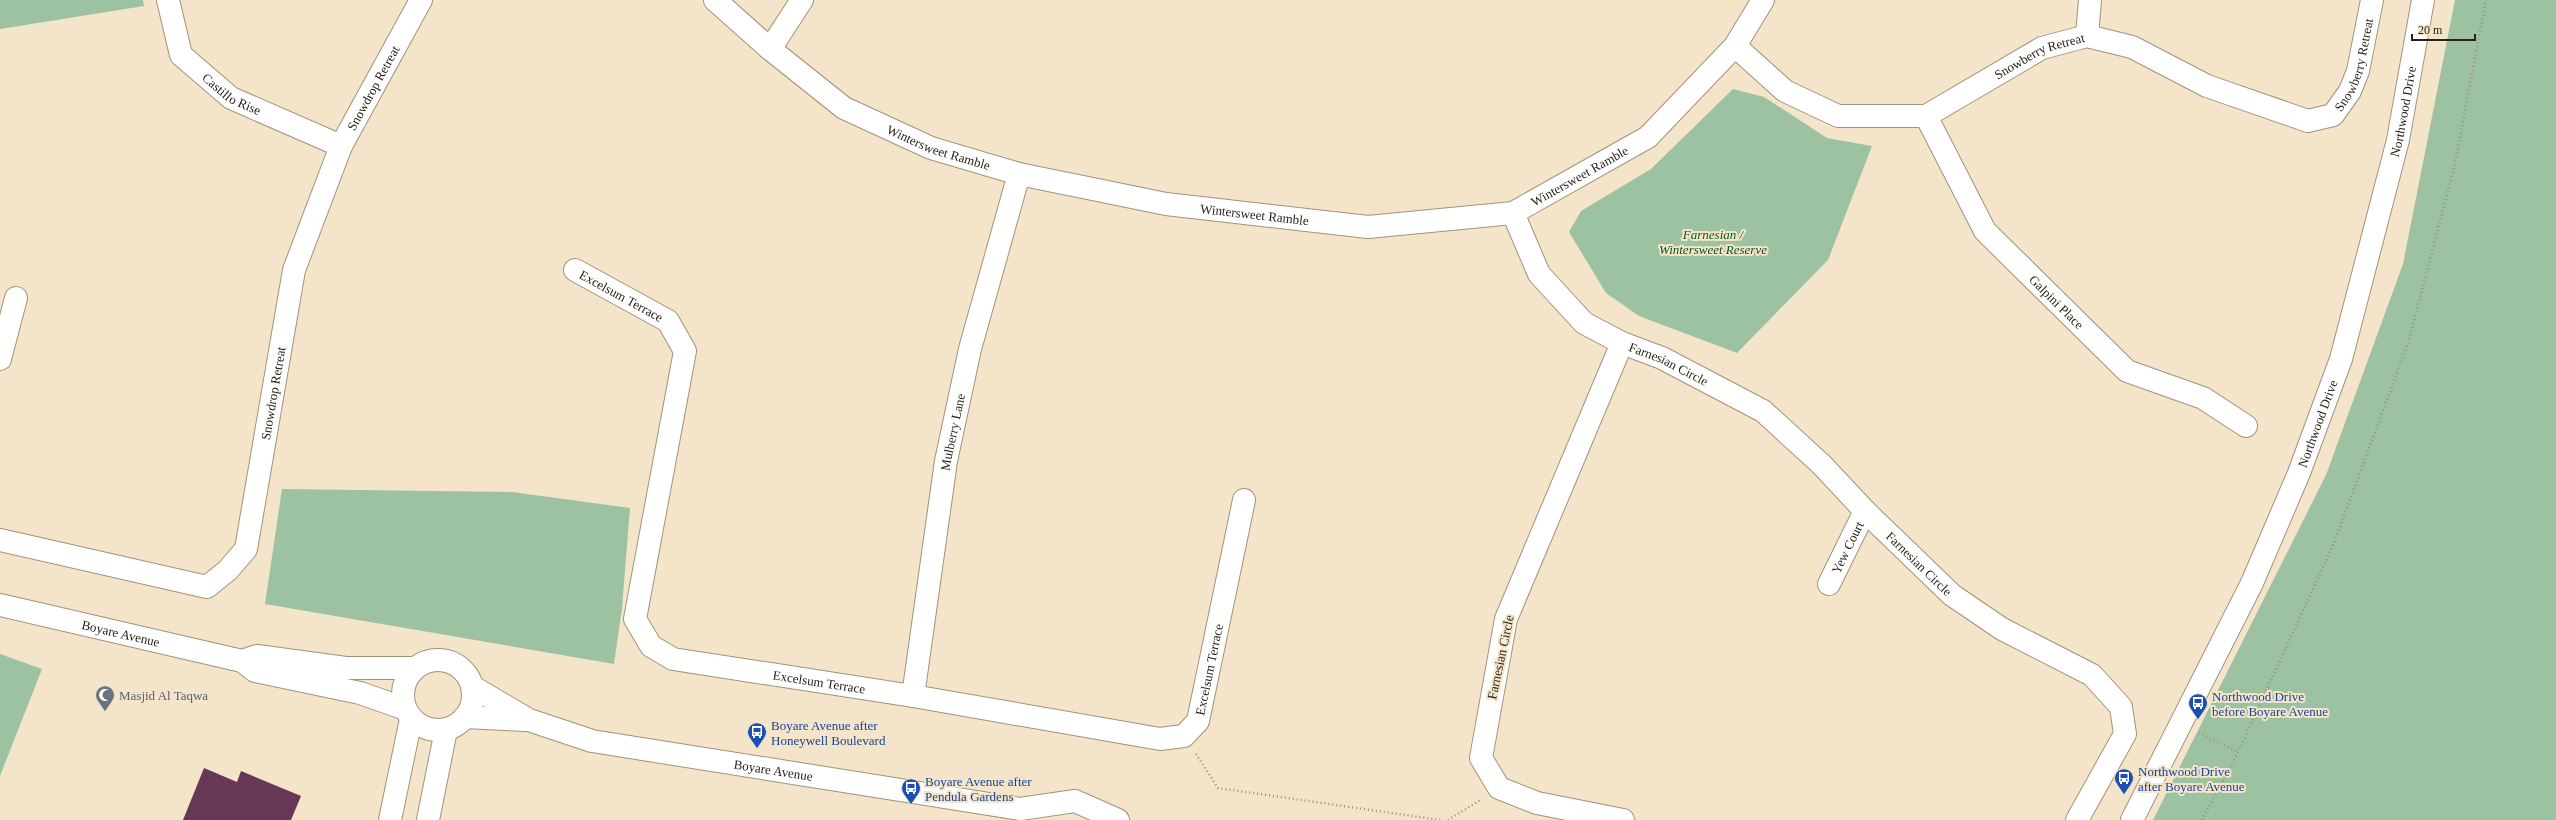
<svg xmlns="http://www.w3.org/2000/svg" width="2556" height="820" font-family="Georgia,serif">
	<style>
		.green { fill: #9dc2a1 }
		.building { fill: #673856 }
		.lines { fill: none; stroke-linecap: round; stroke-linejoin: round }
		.minor-casing { stroke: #a1937a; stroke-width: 24 }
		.path { stroke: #9c907d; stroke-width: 2.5; stroke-dasharray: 1 3; stroke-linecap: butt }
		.minor { stroke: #fff; stroke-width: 22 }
		.labels { text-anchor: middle; stroke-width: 4; stroke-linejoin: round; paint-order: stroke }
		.street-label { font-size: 13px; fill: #282218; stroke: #f4e4c9 }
		.park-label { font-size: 13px; font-style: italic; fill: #0a5520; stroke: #f4e4c9 }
		.worship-label { font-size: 13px; fill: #5b616d; stroke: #f4e4c9; text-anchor: start }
		.transit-label { font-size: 13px; fill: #164399; stroke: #f4e4c9; text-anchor: start }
	</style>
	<rect width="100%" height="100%" fill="#f4e4c9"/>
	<g class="green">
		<path d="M 0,0 L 143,0 L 144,6 L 0,29 Z"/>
		<path d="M 2455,0 L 2556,0 L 2556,820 L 2153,820 L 2326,475 L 2403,264 Z"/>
		<path d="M 1733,89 L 1764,97 L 1827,138 L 1872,146 L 1828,260 L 1737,353 L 1639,316 L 1606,293 L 1569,232 L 1581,211 L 1651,169 Z"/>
		<path d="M 282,489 L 512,492 L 630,508 L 622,608 L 614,664 L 265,604 Z"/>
		<path d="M 0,654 L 42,669 L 0,776 Z"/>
	</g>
	<path class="building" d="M 204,768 L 237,782 L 241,771 L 301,796 L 291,820 L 183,820 Z"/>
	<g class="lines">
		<g class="minor-casing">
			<g id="minor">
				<path id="s1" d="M 168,0 L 181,55 L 231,98 L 341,146"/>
				<path id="s2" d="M 715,0 L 770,49 L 844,108 L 931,148 L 1019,174 L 1166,204 L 1368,227 L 1513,213 L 1648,137 L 1735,46 L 1763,0"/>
				<path d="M 2087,36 L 2090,0"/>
				<path id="s3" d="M 1735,46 L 1785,91 L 1838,116 L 1926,116 L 2042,48 L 2087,36 L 2132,47 L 2207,86 L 2308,121 L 2333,115 L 2350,91 L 2358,71 L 2372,0"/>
				<path d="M 770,49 L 802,0"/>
				<path id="s4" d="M 1926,116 L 1985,231 L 2127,371 L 2203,398 L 2246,426"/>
				<path id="s5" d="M 1513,213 L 1539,274 L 1584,323 L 1622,343 L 1662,358 L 1763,411 L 1822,465 L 1865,511 L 1952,595 L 2002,629 L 2092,675 L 2121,707 L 2125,734 L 2077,820"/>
				<path id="s6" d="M 575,270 L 668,321 L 685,351 L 635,619 L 651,646 L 673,659 L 913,696 L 1160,739 L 1184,736 L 1198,721 L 1244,500"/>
				<path d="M 1622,343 L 1506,619 L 1481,758 L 1499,788 L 1537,803 L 1623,820"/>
				<path d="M 0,359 L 16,298"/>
				<path id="s7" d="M 0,540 L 207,587 L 228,570 L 246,549 L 294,270 L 341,146 L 421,0"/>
				<path id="s8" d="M 1829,584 L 1865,511"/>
				<path id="s9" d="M 0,605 L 242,661 L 255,671 L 360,693 L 403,708"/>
				<circle cx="438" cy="695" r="35"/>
				<path d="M 242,661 L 257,656 L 346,668 L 414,668"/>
				<path id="s10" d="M 473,687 L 529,720 L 592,741 L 1020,809 L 1075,801 L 1118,820"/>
				<path id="s11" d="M 913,696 L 946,461 L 970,349 L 1019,174"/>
				<path d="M 465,717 L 526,720"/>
				<path d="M 390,820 L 411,719"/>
				<path d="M 428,820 L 446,730"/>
				<path id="s12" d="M 2132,820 L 2252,583 L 2299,473 L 2341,359 L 2398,140 L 2423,0"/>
			</g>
		</g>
		<g class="path">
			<path d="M 2199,733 L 2238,752"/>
			<path d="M 1196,754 L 1218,788 L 1440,820"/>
			<path d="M 1448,820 L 1482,799"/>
			<path d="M 2202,820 L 2238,752 L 2334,543 L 2408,343 L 2454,168 L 2486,0"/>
		</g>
		<use href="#minor" class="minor"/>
	</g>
	<defs>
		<g id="mosque-pin" transform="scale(1)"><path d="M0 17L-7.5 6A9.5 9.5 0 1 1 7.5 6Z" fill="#6b7280" stroke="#f4e4c9"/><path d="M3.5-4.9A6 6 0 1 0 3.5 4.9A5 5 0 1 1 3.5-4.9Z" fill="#fff"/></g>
		<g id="bus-pin" transform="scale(1)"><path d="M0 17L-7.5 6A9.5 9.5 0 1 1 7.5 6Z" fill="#1a4fb4" stroke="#f4e4c9"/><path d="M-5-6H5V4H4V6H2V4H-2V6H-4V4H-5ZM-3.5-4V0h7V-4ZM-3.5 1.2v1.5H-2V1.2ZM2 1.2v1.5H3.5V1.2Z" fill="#fff"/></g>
	</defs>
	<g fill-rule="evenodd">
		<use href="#mosque-pin" x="105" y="695"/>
		<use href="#bus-pin" x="2198" y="703"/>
		<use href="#bus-pin" x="757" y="732"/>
		<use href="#bus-pin" x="2124" y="778"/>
		<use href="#bus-pin" x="911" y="788"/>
	</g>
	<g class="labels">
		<g class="street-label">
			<text dy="5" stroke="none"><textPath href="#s3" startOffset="343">Snowberry Retreat</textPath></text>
			<text dy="5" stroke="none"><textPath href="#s3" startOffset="714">Snowberry Retreat</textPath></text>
			<text dy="5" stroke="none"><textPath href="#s7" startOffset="749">Snowdrop Retreat</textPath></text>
			<text dy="5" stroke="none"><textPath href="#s1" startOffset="121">Castillo Rise</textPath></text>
			<text dy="5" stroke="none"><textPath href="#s12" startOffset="762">Northwood Drive</textPath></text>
			<text dy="5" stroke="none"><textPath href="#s2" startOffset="271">Wintersweet Ramble</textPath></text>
			<text dy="5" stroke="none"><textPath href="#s2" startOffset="931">Wintersweet Ramble</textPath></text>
			<text dy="5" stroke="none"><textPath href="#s2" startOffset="595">Wintersweet Ramble</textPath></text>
			<text dy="5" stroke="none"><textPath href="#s6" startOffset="53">Excelsum Terrace</textPath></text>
			<text dy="5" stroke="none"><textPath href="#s4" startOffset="230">Galpini Place</textPath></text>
			<text dy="5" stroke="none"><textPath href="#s5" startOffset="227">Farnesian Circle</textPath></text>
			<text dy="5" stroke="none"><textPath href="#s7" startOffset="425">Snowdrop Retreat</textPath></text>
			<text dy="5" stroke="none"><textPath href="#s12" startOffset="438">Northwood Drive</textPath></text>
			<text dy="5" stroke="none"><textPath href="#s11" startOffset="267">Mulberry Lane</textPath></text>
			<text dy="5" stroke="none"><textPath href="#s8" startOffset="41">Yew Court</textPath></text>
			<text dy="5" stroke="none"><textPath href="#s5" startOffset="551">Farnesian Circle</textPath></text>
			<text dy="5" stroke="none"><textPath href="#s9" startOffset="124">Boyare Avenue</textPath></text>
			<text transform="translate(1500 657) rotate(-78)" y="5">Farnesian Circle</text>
			<text dy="5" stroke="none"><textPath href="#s6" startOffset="1061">Excelsum Terrace</textPath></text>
			<text dy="5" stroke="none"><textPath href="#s6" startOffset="618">Excelsum Terrace</textPath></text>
			<text dy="5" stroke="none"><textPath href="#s10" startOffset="315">Boyare Avenue</textPath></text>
		</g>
		<g class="park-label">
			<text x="1713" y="239">Farnesian /<tspan x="1713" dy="15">Wintersweet Reserve</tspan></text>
		</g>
		<g class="worship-label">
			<text x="119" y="700">Masjid Al Taqwa</text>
		</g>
		<g class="transit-label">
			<text x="2212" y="701">Northwood Drive<tspan x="2212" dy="15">before Boyare Avenue</tspan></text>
			<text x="771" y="730">Boyare Avenue after<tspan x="771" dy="15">Honeywell Boulevard</tspan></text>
			<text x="2138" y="776">Northwood Drive<tspan x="2138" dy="15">after Boyare Avenue</tspan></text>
			<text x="925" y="786">Boyare Avenue after<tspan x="925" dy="15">Pendula Gardens</tspan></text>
		</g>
	</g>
	<path d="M2412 34v6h63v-6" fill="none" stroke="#282218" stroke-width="2"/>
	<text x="2418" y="34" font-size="12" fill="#282218" stroke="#f4e4c9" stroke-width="3" paint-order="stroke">20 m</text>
</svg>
